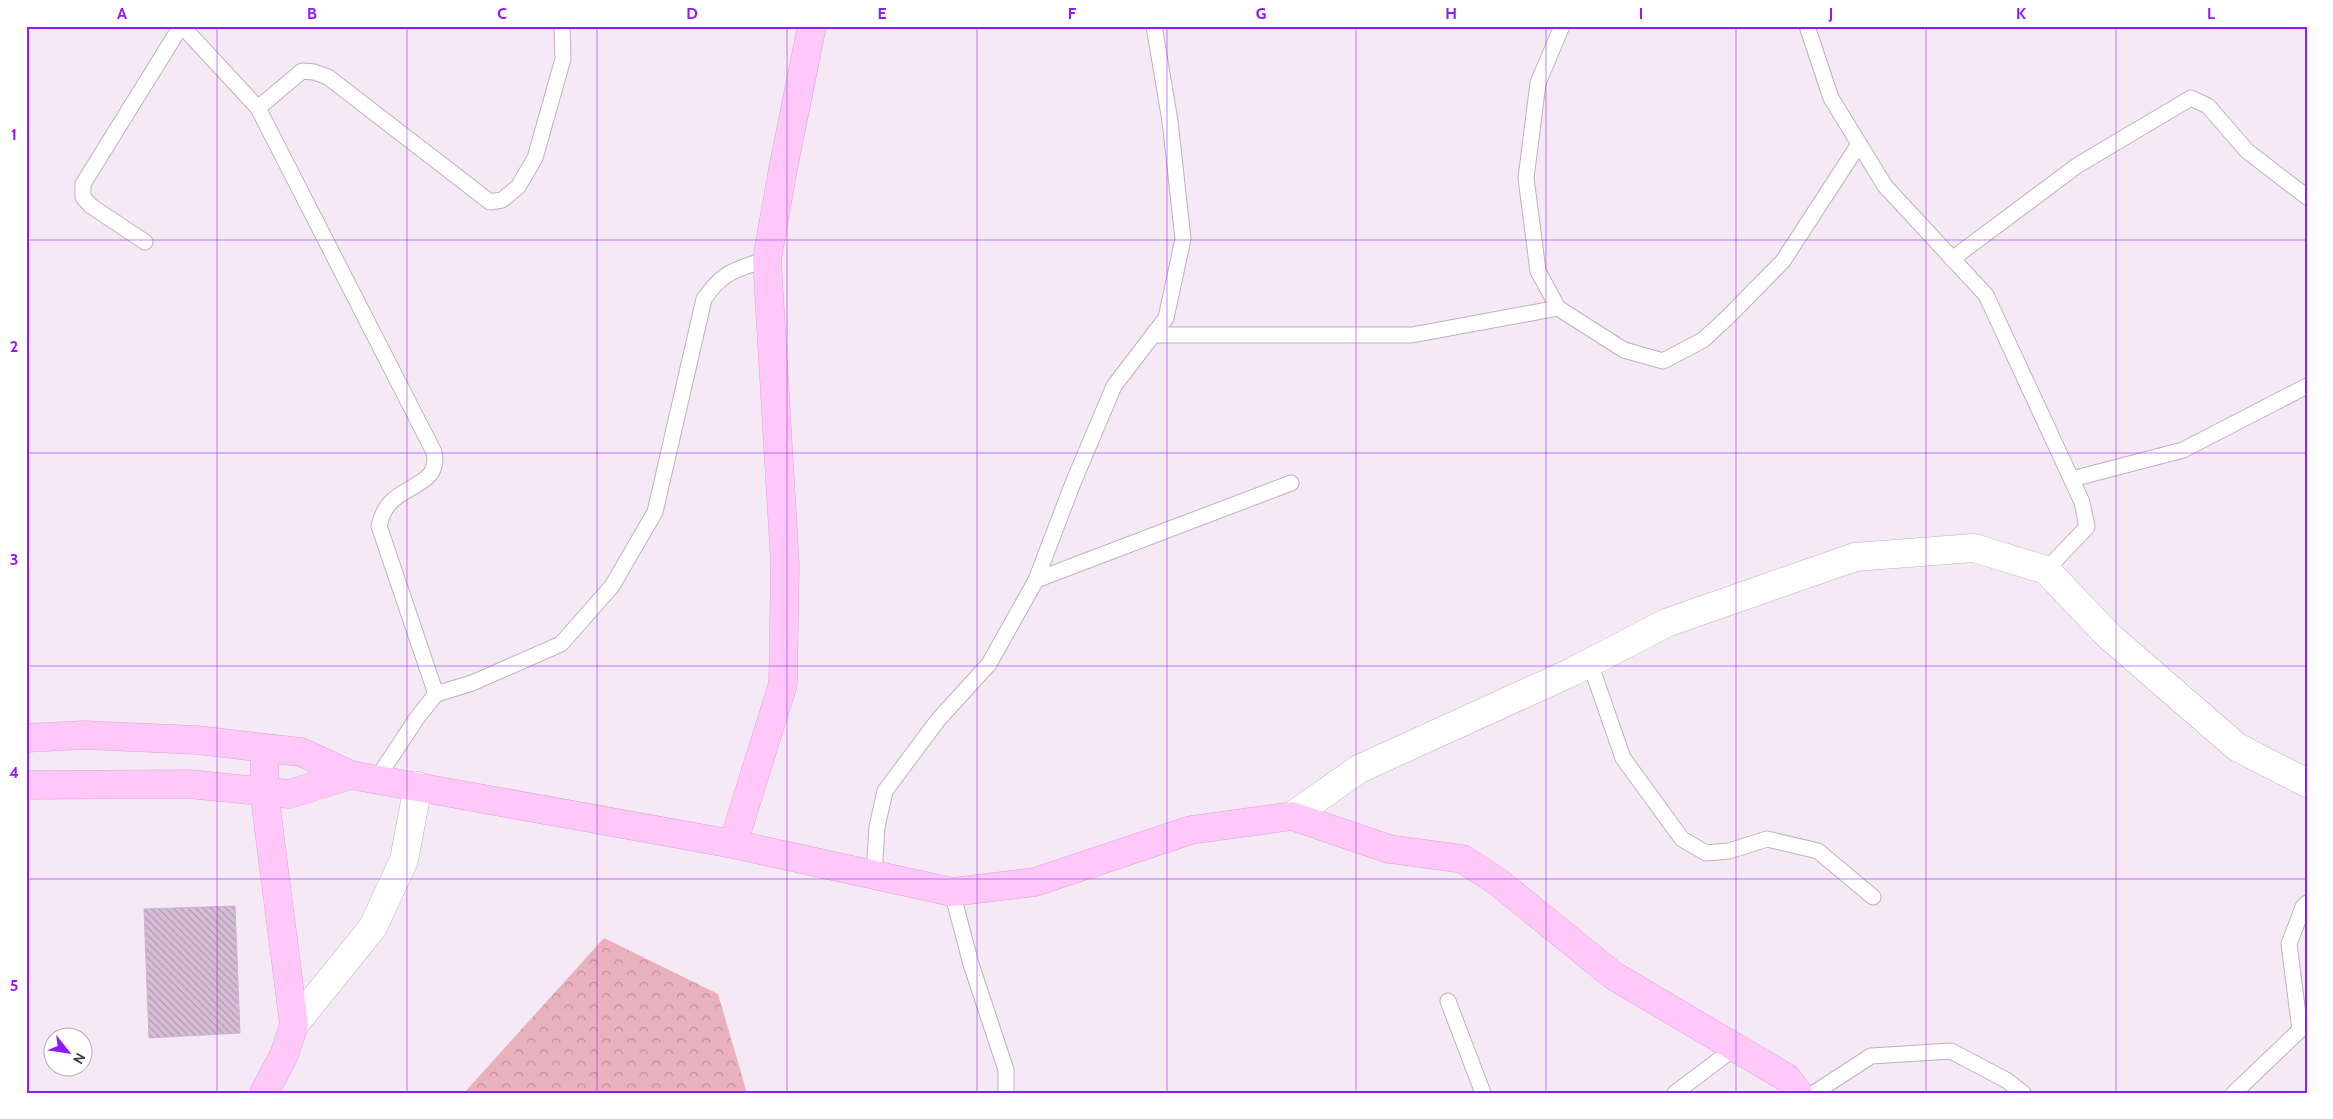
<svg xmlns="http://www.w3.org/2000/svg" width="2333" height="1119" font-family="Cabin,sans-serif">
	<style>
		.park { fill: url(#park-crowns) }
		.building { fill: url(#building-back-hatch); stroke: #d0b1d1 }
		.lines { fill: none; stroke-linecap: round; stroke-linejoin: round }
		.lane-casing { stroke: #c3aec2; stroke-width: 17 }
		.street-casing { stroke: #c3aec2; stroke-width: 29 }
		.secondary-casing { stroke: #e1a0da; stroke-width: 29 }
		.lane { stroke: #fff; stroke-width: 15 }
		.street { stroke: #fff; stroke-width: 28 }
		.secondary { stroke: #ffc8f8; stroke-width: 28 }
		.grid { fill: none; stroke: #8e19fb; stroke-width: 1; stroke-opacity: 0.55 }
		.neatline { fill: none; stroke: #8e19fb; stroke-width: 2 }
		.grid-label { font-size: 16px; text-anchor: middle; font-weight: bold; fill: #8e19fb }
	</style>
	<defs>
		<pattern id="park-crowns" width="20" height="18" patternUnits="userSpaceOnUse" patternTransform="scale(1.25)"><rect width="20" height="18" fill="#e9b1bb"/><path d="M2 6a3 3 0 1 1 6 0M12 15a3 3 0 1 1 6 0" fill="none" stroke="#bf919a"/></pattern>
		<pattern id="building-back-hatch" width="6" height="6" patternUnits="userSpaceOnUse" patternTransform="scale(1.25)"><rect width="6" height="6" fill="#d6bed6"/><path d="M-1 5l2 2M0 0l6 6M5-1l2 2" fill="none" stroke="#b09bb0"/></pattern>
	</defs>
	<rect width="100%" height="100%" fill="#f4e9f4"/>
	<path class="park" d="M 604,938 L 718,994 L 747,1093 L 464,1093 Z"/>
	<path class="building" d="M 235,906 L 240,1033 L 149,1038 L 144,909 Z"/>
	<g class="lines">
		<g class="lane-casing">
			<g id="lane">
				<path d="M 182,26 L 258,108 L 434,452 C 441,484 406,484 389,504 C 384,510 381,518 379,526 L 436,694"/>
				<path d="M 1562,26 L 1538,83 L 1526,178 L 1538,271 L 1558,308 L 1624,350 L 1663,361 L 1703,340 L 1728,317 L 1783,261 L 1859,144"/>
				<path d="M 1807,26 L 1831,98 L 1885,186 L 1986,295 L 2082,502 L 2087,527 L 2046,570"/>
				<path d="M 258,108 L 302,71 L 314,72 L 328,77 L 490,202 L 502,200 L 518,187 L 535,158 L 563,59 L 562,26"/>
				<path d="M 145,242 L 91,206 L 83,197 L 83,184 L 181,26"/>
				<path d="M 1952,259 L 2078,165 L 2191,98 L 2208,106 L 2247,151 L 2307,197"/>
				<path d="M 1153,335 L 1412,335 L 1558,308"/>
				<path d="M 2072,479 L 2183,450 L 2307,386"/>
				<path d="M 1036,580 L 1291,483"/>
				<path d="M 1590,663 L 1623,758 L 1682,839 L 1706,853 L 1729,851 L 1767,839 L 1818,851 L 1873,897"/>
				<path d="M 376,780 L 417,718 L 436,694 L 472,683 L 561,644 L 612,586 L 655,512 L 704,299 C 724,270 736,270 767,259"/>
				<path d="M 874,875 L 877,827 L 885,791 L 938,720 L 989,664 L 1036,580 L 1073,483 L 1114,386 L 1166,318 L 1183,239 L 1170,121 L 1154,26"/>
				<path d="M 952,892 L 971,964 L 1006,1070 L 1006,1093"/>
				<path d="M 1448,1001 L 1483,1093"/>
				<path d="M 1675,1093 L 1736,1047"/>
				<path d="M 1814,1093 L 1871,1056 L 1951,1051 L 2006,1080 L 2023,1093"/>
				<path d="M 2234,1093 L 2300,1030 L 2289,944 L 2303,907 L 2307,903"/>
			</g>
		</g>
		<g class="street-casing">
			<g id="street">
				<path d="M 1292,816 L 1359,769 L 1572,672 L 1666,623 L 1855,557 L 1974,548 L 2046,570 L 2109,636 L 2237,747 L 2307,783"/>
				<path d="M 294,1025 L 373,927 L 404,860 L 418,786"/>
			</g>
		</g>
		<g class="secondary-casing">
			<g id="secondary">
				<path d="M 26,738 L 84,735 L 197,740 L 265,748 L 301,752 L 351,775 L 733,844 L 952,892 L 1035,882 L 1191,830 L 1292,816 L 1389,849 L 1463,859 L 1498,882 L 1614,976 L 1787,1078 L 1798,1093"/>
				<path d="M 26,785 L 189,784 L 289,794 L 351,775"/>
				<path d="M 733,844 L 783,684 L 785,565 L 767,259 L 783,169 L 812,26"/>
				<path d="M 264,1093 L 284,1055 L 294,1025 L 264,791 L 265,748"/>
			</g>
		</g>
		<use href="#lane" class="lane"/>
		<use href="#street" class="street"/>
		<use href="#secondary" class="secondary"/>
	</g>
	<path class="grid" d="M 217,26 L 217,1093M 407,26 L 407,1093M 597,26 L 597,1093M 787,26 L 787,1093M 977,26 L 977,1093M 1167,26 L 1167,1093M 1356,26 L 1356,1093M 1546,26 L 1546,1093M 1736,26 L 1736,1093M 1926,26 L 1926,1093M 2116,26 L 2116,1093M 26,240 L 2307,240M 26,453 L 2307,453M 26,666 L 2307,666M 26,879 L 2307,879"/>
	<rect width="2333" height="1119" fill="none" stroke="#ffffff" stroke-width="55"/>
	<g transform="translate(68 1052) rotate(120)"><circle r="24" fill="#ffffff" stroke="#b6afb6"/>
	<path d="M0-4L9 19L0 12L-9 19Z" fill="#8e19fb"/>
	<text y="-8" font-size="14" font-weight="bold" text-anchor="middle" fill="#483748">N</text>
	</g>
	<rect x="28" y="28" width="2278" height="1064" class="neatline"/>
	<g class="grid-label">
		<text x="122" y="19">A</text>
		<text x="312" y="19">B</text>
		<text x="502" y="19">C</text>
		<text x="692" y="19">D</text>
		<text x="882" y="19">E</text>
		<text x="1072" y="19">F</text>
		<text x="1261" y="19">G</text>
		<text x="1451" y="19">H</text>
		<text x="1641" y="19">I</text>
		<text x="1831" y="19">J</text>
		<text x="2021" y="19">K</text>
		<text x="2211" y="19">L</text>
		<text x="14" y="140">1</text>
		<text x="14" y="352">2</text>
		<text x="14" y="565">3</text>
		<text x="14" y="778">4</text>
		<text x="14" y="991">5</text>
	</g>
</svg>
